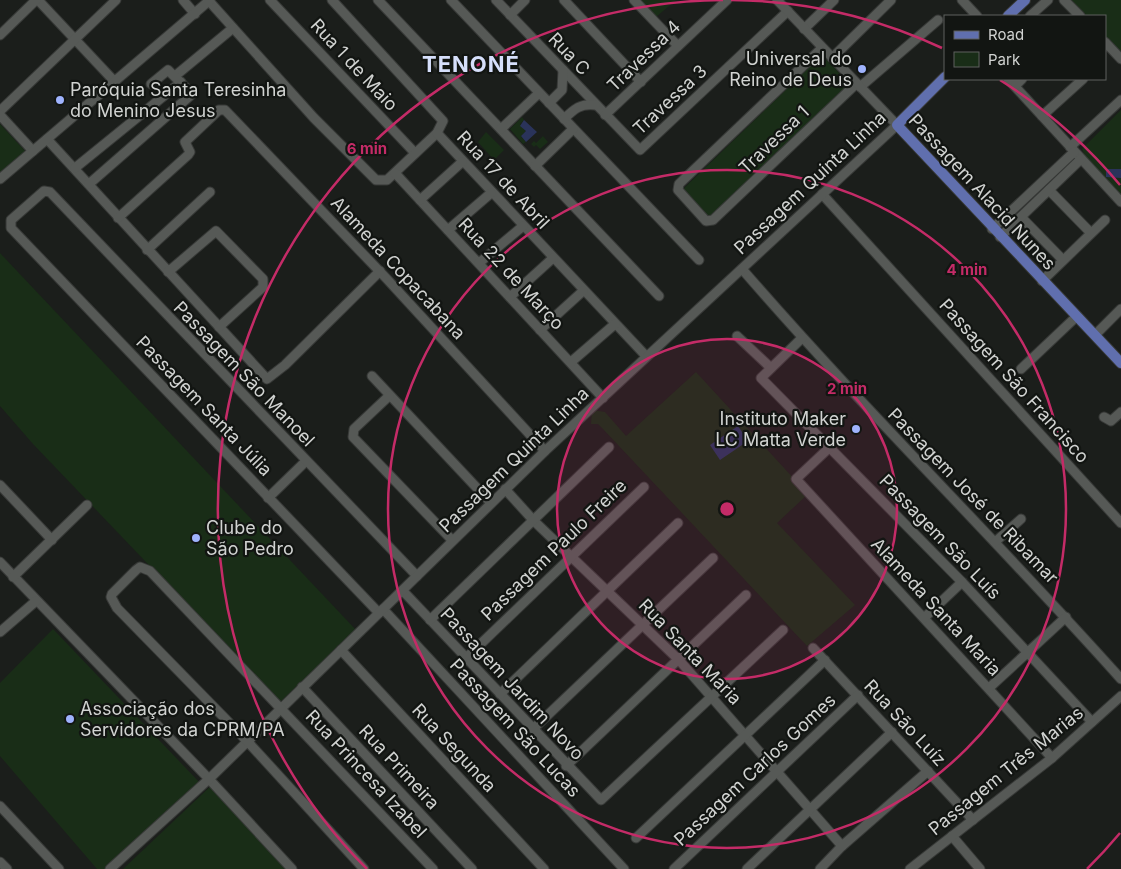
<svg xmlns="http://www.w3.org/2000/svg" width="1121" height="869" font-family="Inter,sans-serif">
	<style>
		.green { fill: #192d17 }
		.water { fill: #2a335a }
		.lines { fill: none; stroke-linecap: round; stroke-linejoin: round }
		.minor-casing { stroke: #373937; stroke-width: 11 }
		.major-casing { stroke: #373937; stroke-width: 12 }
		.minor { stroke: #565956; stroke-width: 9 }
		.major { stroke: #606fae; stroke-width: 10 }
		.ring { fill: none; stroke: #c42b67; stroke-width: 2.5 }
		.poi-dot { fill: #9fb3fd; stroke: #121512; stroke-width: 2 }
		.labels { text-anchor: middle; stroke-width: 4.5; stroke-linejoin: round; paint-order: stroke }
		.street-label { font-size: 18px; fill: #d1d3d1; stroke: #121512 }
		.poi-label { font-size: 18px; fill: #d1d3d1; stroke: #121512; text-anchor: start }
		.district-label { font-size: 22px; font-weight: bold; letter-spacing: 1px; fill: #d6dffb; stroke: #121512 }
		.centre { fill: #c42b67; stroke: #121512; stroke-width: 2.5 }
		.ring-label { font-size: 15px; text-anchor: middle; font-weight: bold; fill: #c42b67; stroke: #121512; stroke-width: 4.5; stroke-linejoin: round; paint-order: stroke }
	</style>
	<rect width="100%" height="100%" fill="#1b1e1b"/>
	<g class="green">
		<path d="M 640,0 L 676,0 L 656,17 Z"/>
		<path d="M 1071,0 L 1121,0 L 1121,53 L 1105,36 L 1105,16 L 1087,16 Z"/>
		<path d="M 822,55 L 852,86 L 708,220 L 681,191 Z"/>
		<path d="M 1121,110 L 1121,195 L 1085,156 L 1082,149 Z"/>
		<path d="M 522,117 L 524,120 L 520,124 L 526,131 L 521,136 L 526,142 L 523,144 L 510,129 Z"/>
		<path d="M 0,124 L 27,153 L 0,176 Z"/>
		<path d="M 486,132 L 504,150 L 494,160 L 478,142 Z"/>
		<path d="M 543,136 L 548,142 L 540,149 L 536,145 L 534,147 L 531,144 L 534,141 L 536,143 Z"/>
		<path d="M 0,253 L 357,631 L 280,702 L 33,444 L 0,406 Z"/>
		<path d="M 696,372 L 808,494 L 777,523 L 855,605 L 807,646 L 603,429 L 598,424 L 591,424 L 592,410 L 605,412 L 626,436 Z"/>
		<path d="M 53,629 L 201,784 L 107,869 L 97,869 L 0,756 L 0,683 Z"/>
		<path d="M 214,783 L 293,869 L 123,869 Z"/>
	</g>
	<g class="water">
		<path d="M 524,120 L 537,132 L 526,142 L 521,136 L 526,131 L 520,126 Z"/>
		<path d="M 1106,169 L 1121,169 L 1121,178 L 1106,177 Z"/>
		<path d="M 738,426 L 748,441 L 720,460 L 710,445 Z"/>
	</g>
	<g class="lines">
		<g class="minor-casing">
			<g id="minor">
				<path d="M 38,0 L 115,82"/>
				<path d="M 183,0 L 195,14"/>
				<path d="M 270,0 L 415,153"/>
				<path d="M 378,0 L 659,296"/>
				<path d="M 451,0 L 699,260"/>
				<path d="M 496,0 L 640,150 L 788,11"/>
				<path d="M 564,0 L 641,82"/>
				<path d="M 634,0 L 678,46"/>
				<path d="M 962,0 L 977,16"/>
				<path d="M 1064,0 L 1080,16"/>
				<path d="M 209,1 L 314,118 L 376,180 L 387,180 L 437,133 L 443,121 L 332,0"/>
				<path d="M 510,15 L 525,0"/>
				<path d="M 1030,16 L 1048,0"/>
				<path d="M 804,29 L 834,0"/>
				<path d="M 0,35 L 36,0"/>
				<path d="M 1105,42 L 1121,59"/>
				<path d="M 822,48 L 679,184 L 678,190 L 706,221 L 713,220 L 856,84"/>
				<path d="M 832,58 L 891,0"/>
				<path d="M 175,76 L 233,28"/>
				<path d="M 1008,79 L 1121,202"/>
				<path d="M 1015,86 L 1022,79"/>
				<path d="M 860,87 L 938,20"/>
				<path d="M 549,103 L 562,90 L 563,70"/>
				<path d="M 0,111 L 116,0"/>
				<path d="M 0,115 L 33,151"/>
				<path d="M 605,115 L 727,0"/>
				<path d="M 1042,116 L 1083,79"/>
				<path d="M 564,119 C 574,109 581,103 595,105"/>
				<path d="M 501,129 L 539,93"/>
				<path d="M 437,133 L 646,356"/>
				<path d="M 47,139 L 267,379 L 285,365 L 380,271"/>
				<path d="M 1070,147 L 1121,100"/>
				<path d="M 535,166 L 573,129"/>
				<path d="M 75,168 L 181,82"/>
				<path d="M 395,173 L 603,398"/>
				<path d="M 0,179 L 210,0"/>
				<path d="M 89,184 L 192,94 L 168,70 L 151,84"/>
				<path d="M 1049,190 L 1089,231"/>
				<path d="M 822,194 L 1121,523"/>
				<path d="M 420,200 L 462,162"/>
				<path d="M 1021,217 L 1061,258"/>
				<path d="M 118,218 L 188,155 L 190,152 L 185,142 L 219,110 L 225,110 L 386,278 L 545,451"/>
				<path d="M 992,229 L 1074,152"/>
				<path d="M 448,230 L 491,193"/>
				<path d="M 1000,237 L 1081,159"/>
				<path d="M 147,250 L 210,192"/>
				<path d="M 479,263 L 523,226"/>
				<path d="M 742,269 C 864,410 997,540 1121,679"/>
				<path d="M 168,272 L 216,231 L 263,279 L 263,287 L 219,327"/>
				<path d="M 1042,281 L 1105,220"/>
				<path d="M 510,297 L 553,258"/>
				<path d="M 540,330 L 583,291"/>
				<path d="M 1095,335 L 1121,309"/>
				<path d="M 737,336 L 771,368"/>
				<path d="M 802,338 L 761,378 L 962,582 L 1092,722"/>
				<path d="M 571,362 L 615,324"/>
				<path d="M 1021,369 L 1077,316"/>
				<path d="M 372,376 L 491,503"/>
				<path d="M 389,396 L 354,429 L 353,437 L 452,540"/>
				<path d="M 1104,417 L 1111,421 L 1121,412"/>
				<path d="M 830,447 L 796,479 L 1052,758"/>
				<path d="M 0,485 L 52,540"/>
				<path d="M 505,489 L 534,521 L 679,660 L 842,846"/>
				<path d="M 268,498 L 305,462"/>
				<path d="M 995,542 L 1021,519"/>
				<path d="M 0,562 L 209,779 L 292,869"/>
				<path d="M 13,577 L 87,505"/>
				<path d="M 403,591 L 601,800 L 783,630"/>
				<path d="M 383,609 L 624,869"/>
				<path d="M 379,613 L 11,228 L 11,220 L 44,191 L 50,192 L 417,576"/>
				<path d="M 924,618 L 962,582"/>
				<path d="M 430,620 L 609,447"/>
				<path d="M 0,632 L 36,601"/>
				<path d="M 813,648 L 973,820"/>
				<path d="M 341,650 L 544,869"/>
				<path d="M 466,658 L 644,487"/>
				<path d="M 302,687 L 472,869"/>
				<path d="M 989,688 L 1066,617"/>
				<path d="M 500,694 L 678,523"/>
				<path d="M 533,729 L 713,558"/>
				<path d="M 566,766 L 746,595"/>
				<path d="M 0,806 L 59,869"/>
				<path d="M 952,836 L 980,869"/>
				<path d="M 636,838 L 825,660"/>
				<path d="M 0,862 L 7,869"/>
				<path d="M 110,869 L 209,779 L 545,451 L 897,125 L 777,0"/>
				<path d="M 364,869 L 248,742 L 117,608 L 111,597 L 112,594 L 136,570 L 140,567 L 150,571 L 433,869"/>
				<path d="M 674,869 L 858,695"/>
				<path d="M 747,869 L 892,732"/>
				<path d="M 820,869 L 842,846 L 928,771"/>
				<path d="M 910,869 L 1052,758 L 1121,696"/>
			</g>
		</g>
		<g class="major-casing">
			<g id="major">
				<path d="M 1008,16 L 1025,0"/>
				<path d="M 945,77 L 897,125 L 1121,363"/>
			</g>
		</g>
		<use href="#minor" class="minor"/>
		<use href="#major" class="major"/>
	</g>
	<circle cx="727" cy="509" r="170" fill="#c42b67" fill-opacity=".12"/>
	<g class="ring">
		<circle cx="727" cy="509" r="170"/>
		<circle cx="727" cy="509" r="339"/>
		<path d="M1120 833A509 509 0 0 1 1087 869M367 869A509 509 0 0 1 723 0M731 0A509 509 0 0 1 942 48M1000 80A509 509 0 0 1 1120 185"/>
	</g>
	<g class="poi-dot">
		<circle cx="862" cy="69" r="5"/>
		<circle cx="60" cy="100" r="5"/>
		<circle cx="856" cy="429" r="5"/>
		<circle cx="196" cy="538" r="5"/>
		<circle cx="70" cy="719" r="5"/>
	</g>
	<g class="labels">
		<g class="street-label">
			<text transform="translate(569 54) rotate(46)" y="6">Rua C</text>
			<text transform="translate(644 56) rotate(-44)" y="6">Travessa 4</text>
			<text transform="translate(354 65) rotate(47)" y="6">Rua 1 de Maio</text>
			<text transform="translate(670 100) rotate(-43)" y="6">Travessa 3</text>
			<text transform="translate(774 140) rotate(-44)" y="6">Travessa 1</text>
			<text transform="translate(503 180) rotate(47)" y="6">Rua 17 de Abril</text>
			<text transform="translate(810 183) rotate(-43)" y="6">Passagem Quinta Linha</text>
			<text transform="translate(982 192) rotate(47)" y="6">Passagem Alacid Nunes</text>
			<text transform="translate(398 268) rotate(47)" y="6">Alameda Copacabana</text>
			<text transform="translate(511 274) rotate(47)" y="6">Rua 22 de Março</text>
			<text transform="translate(244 374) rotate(46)" y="6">Passagem São Manoel</text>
			<text transform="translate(1014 381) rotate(48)" y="6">Passagem São Francisco</text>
			<text transform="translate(204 406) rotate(46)" y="6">Passagem Santa Júlia</text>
			<text transform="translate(514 460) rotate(-44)" y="6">Passagem Quinta Linha</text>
			<text transform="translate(973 496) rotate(46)" y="6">Passagem José de Ribamar</text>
			<text transform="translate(940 537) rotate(46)" y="6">Passagem São Luís</text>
			<text transform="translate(554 550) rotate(-44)" y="6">Passagem Paulo Freire</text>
			<text transform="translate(936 607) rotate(47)" y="6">Alameda Santa Maria</text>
			<text transform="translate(690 652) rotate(46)" y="6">Rua Santa Maria</text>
			<text transform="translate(512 684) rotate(47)" y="6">Passagem Jardim Novo</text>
			<text transform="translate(905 723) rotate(47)" y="6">Rua São Luíz</text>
			<text transform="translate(515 728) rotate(47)" y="6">Passagem São Lucas</text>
			<text transform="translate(454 748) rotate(47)" y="6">Rua Segunda</text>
			<text transform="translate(399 767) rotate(47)" y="6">Rua Primeira</text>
			<text transform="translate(755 770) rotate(-43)" y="6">Passagem Carlos Gomes</text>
			<text transform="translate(1006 771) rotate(-39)" y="6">Passagem Três Marias</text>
			<text transform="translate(366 774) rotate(47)" y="6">Rua Princesa Izabel</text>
		</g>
		<g class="poi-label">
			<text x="852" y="65" text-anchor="end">Universal do<tspan x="852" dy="21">Reino de Deus</tspan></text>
			<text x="70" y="96">Paróquia Santa Teresinha<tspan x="70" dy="21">do Menino Jesus</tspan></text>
			<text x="846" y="425" text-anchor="end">Instituto Maker<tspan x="846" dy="21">LC Matta Verde</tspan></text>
			<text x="206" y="534">Clube do<tspan x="206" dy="21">São Pedro</tspan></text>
			<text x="80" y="715">Associação dos<tspan x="80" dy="21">Servidores da CPRM/PA</tspan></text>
		</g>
		<g class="district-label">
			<text x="471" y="72">TENONÉ</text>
		</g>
	</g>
	<circle cx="727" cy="509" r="8" class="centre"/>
	<g class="ring-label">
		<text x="367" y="154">6 min</text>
		<text x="967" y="275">4 min</text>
		<text x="847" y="394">2 min</text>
	</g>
	<rect x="944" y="15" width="162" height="65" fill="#121512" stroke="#5e615e"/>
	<rect x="954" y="31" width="25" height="8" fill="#606fae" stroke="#5e615e"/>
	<text x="988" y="40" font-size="15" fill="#d1d3d1">Road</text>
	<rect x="954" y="52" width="25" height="15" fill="#192d17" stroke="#5e615e"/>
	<text x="988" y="65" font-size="15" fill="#d1d3d1">Park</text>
</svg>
